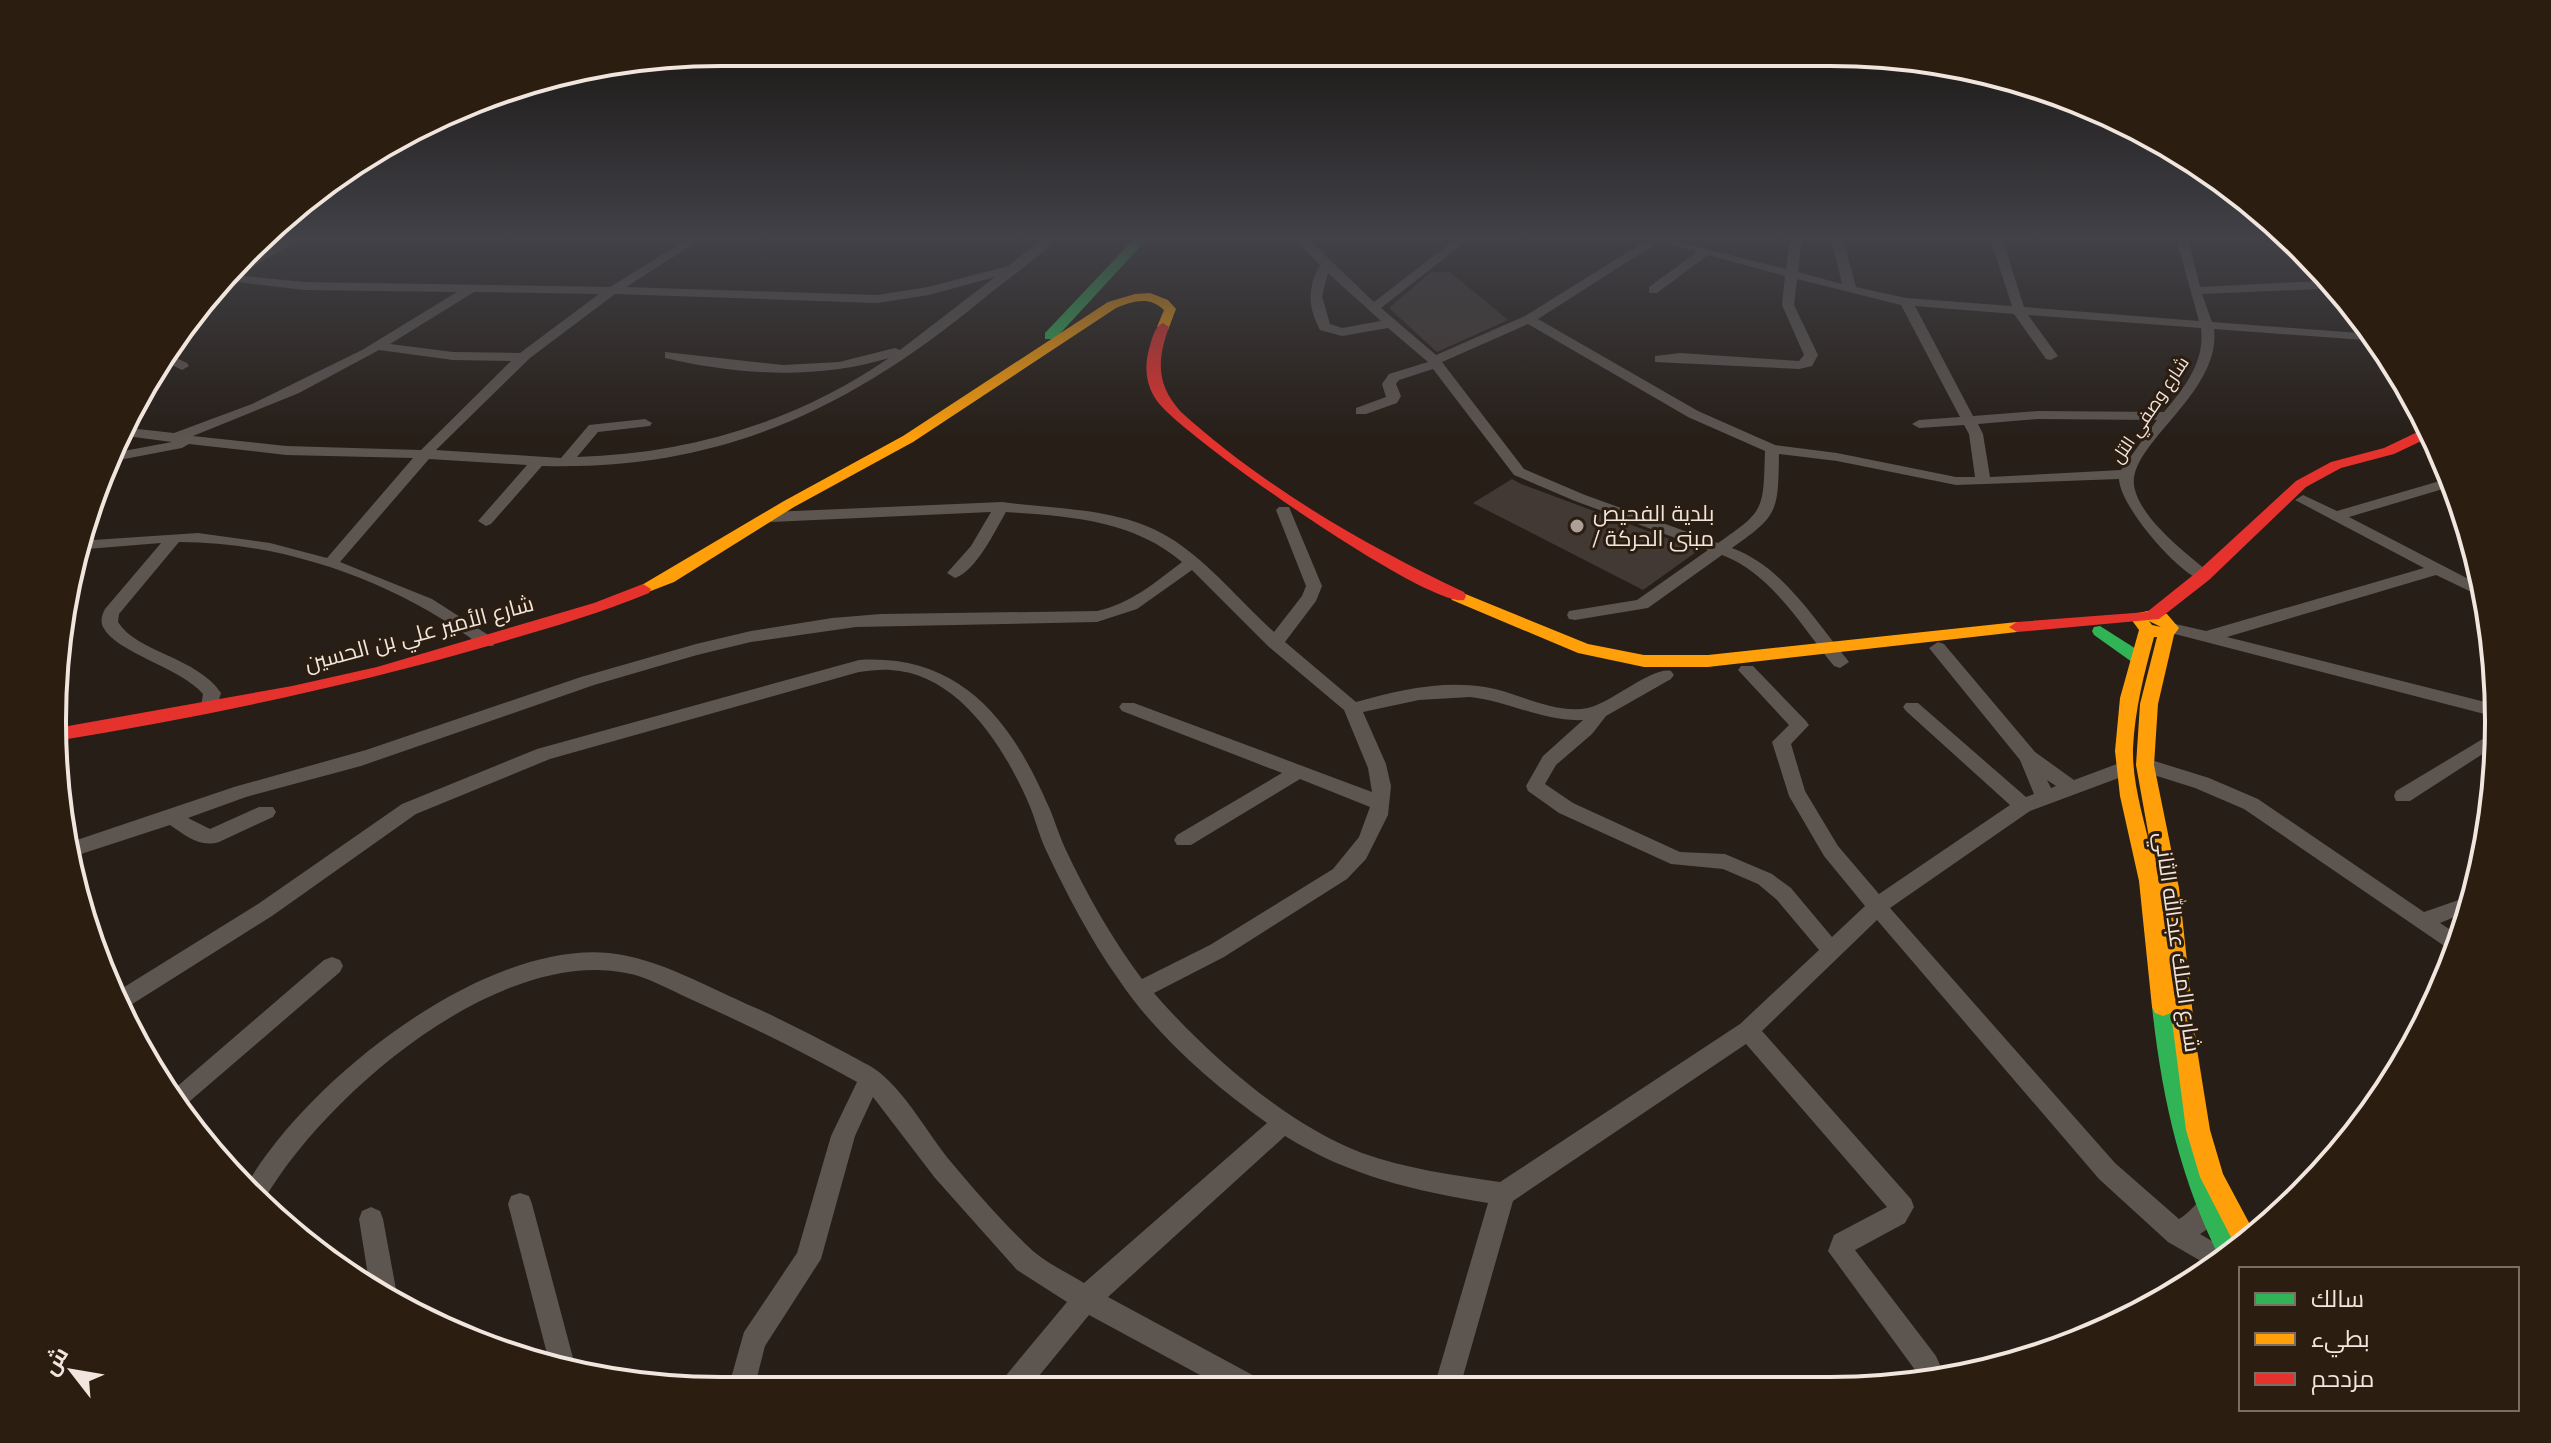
<svg xmlns="http://www.w3.org/2000/svg" width="2551" height="1443" font-family="Mulish,Cairo,sans-serif">
	<style>
		.building { fill: #433934 }
		.lines { fill: none; stroke-linecap: round; stroke-linejoin: round }
		.street { fill: #5c5550; fill-rule: evenodd }
		.fast { fill: #30b455; fill-rule: evenodd }
		.slow { fill: #ff9f0a; fill-rule: evenodd }
		.jam { fill: #e5322d; fill-rule: evenodd }
		.poi-dot { fill: #aaa098; stroke: #2c1d11; stroke-width: 3 }
		.labels { text-anchor: middle; stroke-width: 6; stroke-linejoin: round; paint-order: stroke }
		.far-street-label { font-size: 18px; fill: #f1e6de; stroke: #2c1d11 }
		.poi-label { font-size: 22px; fill: #f1e6de; stroke: #2c1d11; text-anchor: start }
		.street-label { font-size: 22px; fill: #f1e6de; stroke: #2c1d11 }
		.rim { fill: none; stroke: #f1e6de; stroke-width: 4 }
	</style>
	<rect width="100%" height="100%" fill="#261e17"/>
	<g class="building">
		<path d="M 1431,272 L 1450,272 L 1508,320 L 1437,352 L 1389,308 Z"/>
		<path d="M 1512,479 L 1521,484 L 1699,550 L 1643,590 L 1473,503 Z"/>
	</g>
	<g class="lines">
		<g class="street">
			<path d="M 287,238 L 302,238 L 247,270 L 240,270 L 251,258 Z"/>
			<path d="M 689,238 L 703,238 L 626,287 L 877,295 L 928,287 L 1008,266 L 1044,238 L 1057,238 C 1035,261 1006,280 982,300 C 848,410 719,471 542,466 L 491,524 L 486,526 L 478,521 L 527,465 L 429,459 L 340,562 L 432,599 L 493,638 L 495,642 L 493,646 L 481,646 C 397,582 285,542 179,542 L 119,614 L 118,622 C 136,652 197,657 221,693 L 216,710 L 204,710 L 201,706 L 203,694 C 180,667 116,653 103,627 C 100,620 102,615 105,609 L 161,543 L 75,550 L 78,541 L 198,533 L 270,543 L 327,558 L 413,458 L 286,455 L 189,444 L 182,448 L 114,461 L 118,452 L 172,442 L 126,436 L 129,428 L 174,433 L 252,404 L 362,350 L 457,292 L 304,290 L 229,281 L 235,275 L 304,282 L 610,287 ZM 995,277 L 900,350 L 895,348 L 839,362 L 783,365 L 665,352 L 665,358 C 739,375 816,380 889,358 C 796,422 689,454 577,457 L 598,432 L 650,426 L 652,423 L 645,419 L 589,425 L 561,458 L 436,450 L 530,358 L 615,294 L 877,303 L 929,295 ZM 474,292 L 599,294 L 520,353 L 453,352 L 390,344 ZM 379,350 L 453,360 L 511,361 L 421,450 L 286,446 L 193,436 L 299,393 Z"/>
			<path d="M 1294,238 L 1307,238 L 1374,302 L 1457,238 L 1470,238 L 1381,308 L 1436,355 L 1525,316 L 1644,242 L 1652,242 L 1652,246 L 1538,319 L 1698,411 L 1775,445 L 1837,453 L 1956,477 L 1975,477 L 1969,434 L 1964,425 L 1919,428 L 1912,424 L 1919,420 L 1960,417 L 1901,305 L 1797,279 L 1794,305 L 1818,355 L 1812,366 L 1799,369 L 1655,362 L 1655,356 L 1680,353 L 1799,361 L 1804,355 L 1782,305 L 1785,276 L 1708,255 L 1657,293 L 1649,293 L 1649,287 L 1697,252 L 1670,244 L 1670,240 L 1786,269 L 1790,238 L 1802,238 L 1798,272 L 1842,284 L 1831,238 L 1843,238 L 1856,287 L 1906,298 L 2012,306 L 1990,238 L 2002,238 L 2024,307 L 2199,321 L 2176,238 L 2188,238 L 2200,287 L 2319,281 L 2325,285 L 2319,289 L 2202,294 L 2212,322 L 2373,334 L 2378,341 L 2214,329 C 2222,395 2122,447 2135,490 C 2143,520 2185,553 2209,572 L 2211,576 L 2203,581 C 2177,573 2120,506 2119,479 L 1956,485 L 1837,461 L 1779,454 C 1778,511 1779,515 1732,548 C 1782,566 1813,618 1846,658 L 1849,662 L 1840,668 L 1834,666 C 1802,627 1771,573 1722,555 L 1648,608 L 1575,620 L 1569,619 L 1567,615 L 1569,611 L 1637,600 L 1708,550 L 1575,501 L 1514,475 L 1433,369 L 1399,380 L 1396,384 L 1401,396 L 1397,403 L 1366,414 L 1356,414 L 1356,408 L 1386,397 L 1382,384 L 1389,374 L 1428,362 L 1388,328 L 1342,336 L 1320,330 C 1308,307 1307,288 1320,265 ZM 1328,273 L 1381,321 L 1342,328 L 1330,324 L 1322,296 ZM 1915,306 L 2014,314 L 2046,359 L 2051,360 L 2058,356 L 2028,315 L 2201,328 C 2205,362 2185,387 2164,412 L 2038,411 L 1973,416 ZM 1528,324 L 1688,417 L 1765,451 C 1763,509 1766,510 1718,543 L 1585,495 L 1524,469 L 1442,362 ZM 2038,419 L 2157,420 L 2121,470 L 1990,477 L 1983,434 L 1978,424 Z"/>
			<path d="M 164,352 L 187,363 L 189,366 L 182,370 L 160,359 Z"/>
			<path d="M 2450,478 L 2453,486 L 2349,517 L 2482,586 L 2484,598 L 2436,575 L 2227,637 L 2497,705 L 2496,717 L 2171,633 L 2163,628 L 2171,623 L 2206,631 L 2424,568 L 2295,500 L 2303,495 L 2337,511 Z"/>
			<path d="M 1002,502 C 1060,510 1124,507 1175,541 C 1212,566 1241,602 1274,632 L 1302,596 L 1306,586 L 1276,510 L 1279,507 L 1289,507 L 1322,586 L 1316,601 L 1285,642 L 1356,702 C 1398,690 1442,680 1485,687 C 1518,692 1554,715 1588,708 C 1611,703 1653,666 1671,671 L 1674,675 L 1671,679 L 1606,716 L 1592,734 L 1556,765 L 1545,784 L 1573,803 L 1680,852 L 1725,854 L 1772,874 L 1791,888 L 1832,937 L 1865,906 L 1824,856 L 1789,796 L 1772,742 L 1789,725 L 1738,670 L 1741,666 L 1753,666 L 1806,721 L 1809,725 L 1791,744 L 1805,791 L 1838,846 L 1879,894 L 2010,805 L 1906,711 L 1903,707 L 1906,703 L 1918,703 L 2026,797 L 2034,794 L 2020,760 L 1929,648 L 1938,642 L 1944,644 L 2035,752 L 2074,780 L 2125,761 L 2134,768 L 2132,773 L 2030,811 L 1890,908 L 2115,1163 L 2179,1219 C 2190,1213 2195,1202 2207,1197 L 2216,1201 L 2219,1209 L 2206,1230 L 2200,1234 L 2232,1253 L 2213,1268 L 2168,1242 L 2099,1179 L 1877,920 L 1762,1031 L 1911,1199 L 1914,1207 L 1905,1223 L 1855,1250 L 1936,1356 L 1940,1365 L 1936,1374 L 1927,1378 L 1918,1374 L 1828,1251 L 1834,1235 L 1887,1207 L 1746,1044 L 1513,1201 L 1460,1387 L 1434,1387 L 1488,1203 C 1415,1191 1349,1176 1285,1136 L 1108,1297 L 1260,1379 L 1264,1388 L 1224,1388 L 1089,1315 L 1029,1388 L 999,1388 L 1003,1379 L 1067,1302 L 1017,1270 L 935,1178 L 873,1097 L 855,1136 L 821,1259 L 765,1346 L 754,1389 L 728,1389 L 744,1332 L 797,1253 L 831,1136 L 857,1082 C 801,1051 746,1024 688,998 C 668,989 648,977 626,973 C 497,947 324,1096 264,1200 L 246,1186 C 306,1081 482,941 609,953 C 659,958 709,988 756,1008 C 787,1022 817,1038 848,1054 C 858,1060 870,1065 879,1072 C 909,1097 927,1133 951,1162 C 976,1192 1005,1225 1033,1251 C 1048,1264 1068,1273 1084,1283 L 1267,1123 C 1213,1085 1156,1035 1119,980 C 1090,939 1066,893 1045,848 C 1038,833 1035,817 1028,802 C 1004,747 958,673 890,670 C 880,669 869,671 859,672 L 550,759 L 416,814 L 272,916 L 126,1008 L 123,1009 L 113,994 L 258,904 L 402,804 L 537,749 L 859,660 C 959,654 1010,718 1047,803 C 1054,817 1058,833 1065,848 C 1086,893 1112,939 1142,979 L 1210,945 L 1333,869 L 1359,837 L 1370,807 L 1300,779 L 1191,845 L 1177,845 L 1174,840 L 1177,835 L 1282,773 L 1122,711 L 1119,707 L 1122,703 L 1134,703 L 1372,792 L 1368,768 L 1344,710 L 1269,647 L 1192,570 L 1137,609 L 1097,622 L 856,627 L 751,642 L 697,655 L 594,685 L 361,766 L 246,797 L 188,818 L 210,829 L 259,807 L 273,807 L 276,812 L 273,817 L 219,842 C 199,848 185,835 170,825 L 75,856 L 71,842 L 234,787 L 366,750 L 581,677 L 696,644 L 751,631 L 832,618 L 881,614 L 1097,611 C 1130,604 1156,582 1182,562 C 1133,520 1069,516 1006,512 C 995,531 976,571 955,578 L 947,573 L 971,546 L 991,512 L 771,522 L 763,517 L 771,512 ZM 1470,697 C 1508,701 1544,722 1583,720 L 1543,756 L 1526,786 L 1528,791 L 1559,813 L 1671,864 L 1723,869 L 1758,884 L 1777,900 L 1819,950 L 1740,1024 L 1500,1182 C 1454,1175 1406,1169 1362,1153 C 1287,1125 1206,1053 1154,993 L 1224,957 L 1347,879 L 1366,859 L 1388,815 L 1391,786 L 1386,764 L 1363,712 L 1419,700 ZM 2047,780 L 2056,786 L 2051,788 Z"/>
			<path d="M 2496,731 L 2495,746 L 2410,801 L 2396,801 L 2394,796 L 2396,791 Z"/>
			<path d="M 2145,758 L 2209,778 L 2258,799 L 2424,912 L 2473,895 L 2469,911 L 2440,923 L 2463,938 L 2456,954 L 2244,809 L 2195,788 L 2138,770 L 2136,765 Z"/>
			<path d="M 332,957 L 340,960 L 343,966 L 340,972 L 183,1107 L 173,1090 L 324,960 Z"/>
			<path d="M 520,1193 L 529,1196 L 532,1204 L 577,1373 L 551,1369 L 508,1204 L 511,1196 Z"/>
			<path d="M 371,1207 L 380,1211 L 383,1219 L 398,1300 L 396,1305 L 370,1288 L 359,1219 L 362,1211 Z"/>
		</g>
		<g class="fast">
			<path d="M 1135,238 L 1148,238 L 1055,339 L 1045,339 L 1045,333 Z"/>
			<path d="M 2100,626 L 2144,654 L 2147,658 L 2144,662 L 2132,662 L 2094,635 L 2092,631 L 2094,627 Z"/>
			<path d="M 2163,998 L 2171,1001 L 2174,1007 C 2184,1092 2201,1170 2240,1246 L 2222,1262 C 2180,1180 2162,1098 2152,1007 L 2155,1001 Z"/>
		</g>
		<g class="slow">
			<path d="M 1150,293 L 1168,300 L 1176,309 L 1168,330 L 1157,327 L 1164,310 C 1149,296 1134,301 1116,308 L 913,442 L 794,507 L 674,582 L 643,594 L 635,589 L 784,501 L 903,436 L 1108,302 L 1135,294 Z"/>
			<path d="M 1458,591 L 1588,644 L 1644,655 L 1708,655 L 2017,622 L 2025,627 L 2017,632 L 1708,667 L 1644,667 L 1578,653 L 1452,600 L 1450,596 L 1452,592 Z"/>
			<path d="M 2153,610 L 2167,614 L 2179,628 L 2174,635 L 2158,704 L 2154,765 L 2179,888 L 2196,1043 L 2210,1130 L 2223,1174 L 2255,1234 L 2237,1249 L 2200,1177 L 2186,1130 L 2171,1013 L 2163,1016 L 2155,1013 L 2152,1007 L 2139,881 L 2120,796 L 2115,751 L 2120,698 L 2139,630 L 2131,619 L 2138,613 ZM 2149,621 L 2161,627 L 2152,625 ZM 2154,637 L 2157,637 L 2140,704 L 2136,765 L 2152,854 C 2144,820 2132,783 2133,748 C 2135,709 2144,674 2154,637 Z"/>
		</g>
		<g class="jam">
			<path d="M 1163,323 L 1169,327 C 1157,360 1156,385 1181,412 C 1263,486 1364,545 1464,592 L 1466,596 L 1464,600 C 1428,608 1183,437 1157,401 C 1146,385 1144,368 1149,349 C 1152,339 1154,327 1163,323 Z"/>
			<path d="M 2430,426 L 2434,435 L 2394,454 L 2341,468 L 2306,487 L 2209,580 L 2159,619 L 2017,632 L 2009,627 L 2017,622 L 2147,612 L 2197,572 L 2296,481 L 2331,462 L 2384,448 Z"/>
			<path d="M 643,584 L 651,589 L 649,593 C 596,615 542,630 488,646 C 346,687 202,717 56,741 L 57,728 L 292,686 L 377,667 L 594,603 Z"/>
		</g>
	</g>
	<linearGradient id="sky" x2="0" y2="1"><stop stop-color="#15100d"/><stop offset="0.54" stop-color="#414147"/><stop offset="1" stop-color="#414147" stop-opacity="0"/></linearGradient>
	<rect width="2551" height="440" fill="url(#sky)"/>
	<circle class="poi-dot" cx="1577" cy="526" r="8"/>
	<g class="labels">
		<g class="far-street-label">
			<text transform="translate(2150 410) rotate(-56)" y="6">شارع وصفي التل</text>
		</g>
		<g class="poi-label">
			<text x="1593" y="521">بلدية الفحيص<tspan x="1593" dy="25">/ مبنى الحركة</tspan></text>
		</g>
		<g class="street-label">
			<text transform="translate(419 633) rotate(-15)" y="8">شارع الأمير علي بن الحسين</text>
			<text transform="translate(2178 942) rotate(82)" y="8">شارع الملك عبدالله الثاني</text>
		</g>
	</g>
	<path d="M0 0H2551V1443H0ZM721 66H1830A655 655 0 0 1 2485 721V722A655 655 0 0 1 1830 1377H721A655 655 0 0 1 66 722V721A655 655 0 0 1 721 66Z" fill="#2c1d11" fill-rule="evenodd"/>
	<path class="rim" d="M721 66H1830A655 655 0 0 1 2485 721V722A655 655 0 0 1 1830 1377H721A655 655 0 0 1 66 722V721A655 655 0 0 1 721 66Z"/>
	<rect x="2239" y="1267" width="280" height="144" fill="#2c1d11" stroke="#7b6d63" stroke-width="2"/>
	<rect x="2255" y="1293" width="40" height="12" fill="#30b455" stroke="#7b6d63" stroke-width="2"/>
	<text x="2311" y="1307" font-size="24" fill="#f1e6de">سالك</text>
	<rect x="2255" y="1333" width="40" height="12" fill="#ff9f0a" stroke="#7b6d63" stroke-width="2"/>
	<text x="2311" y="1347" font-size="24" fill="#f1e6de">بطيء</text>
	<rect x="2255" y="1373" width="40" height="12" fill="#e5322d" stroke="#7b6d63" stroke-width="2"/>
	<text x="2311" y="1387" font-size="24" fill="#f1e6de">مزدحم</text>
	<g transform="translate(72 1371) rotate(301)" stroke="#2c1d11" stroke-width="6" paint-order="stroke">
	<path d="M0-6L14 30L0 20L-14 30Z" fill="#f1e6de"/>
	<text y="-12" font-size="22" font-weight="bold" text-anchor="middle" fill="#f1e6de">ش</text>
	</g>
</svg>
